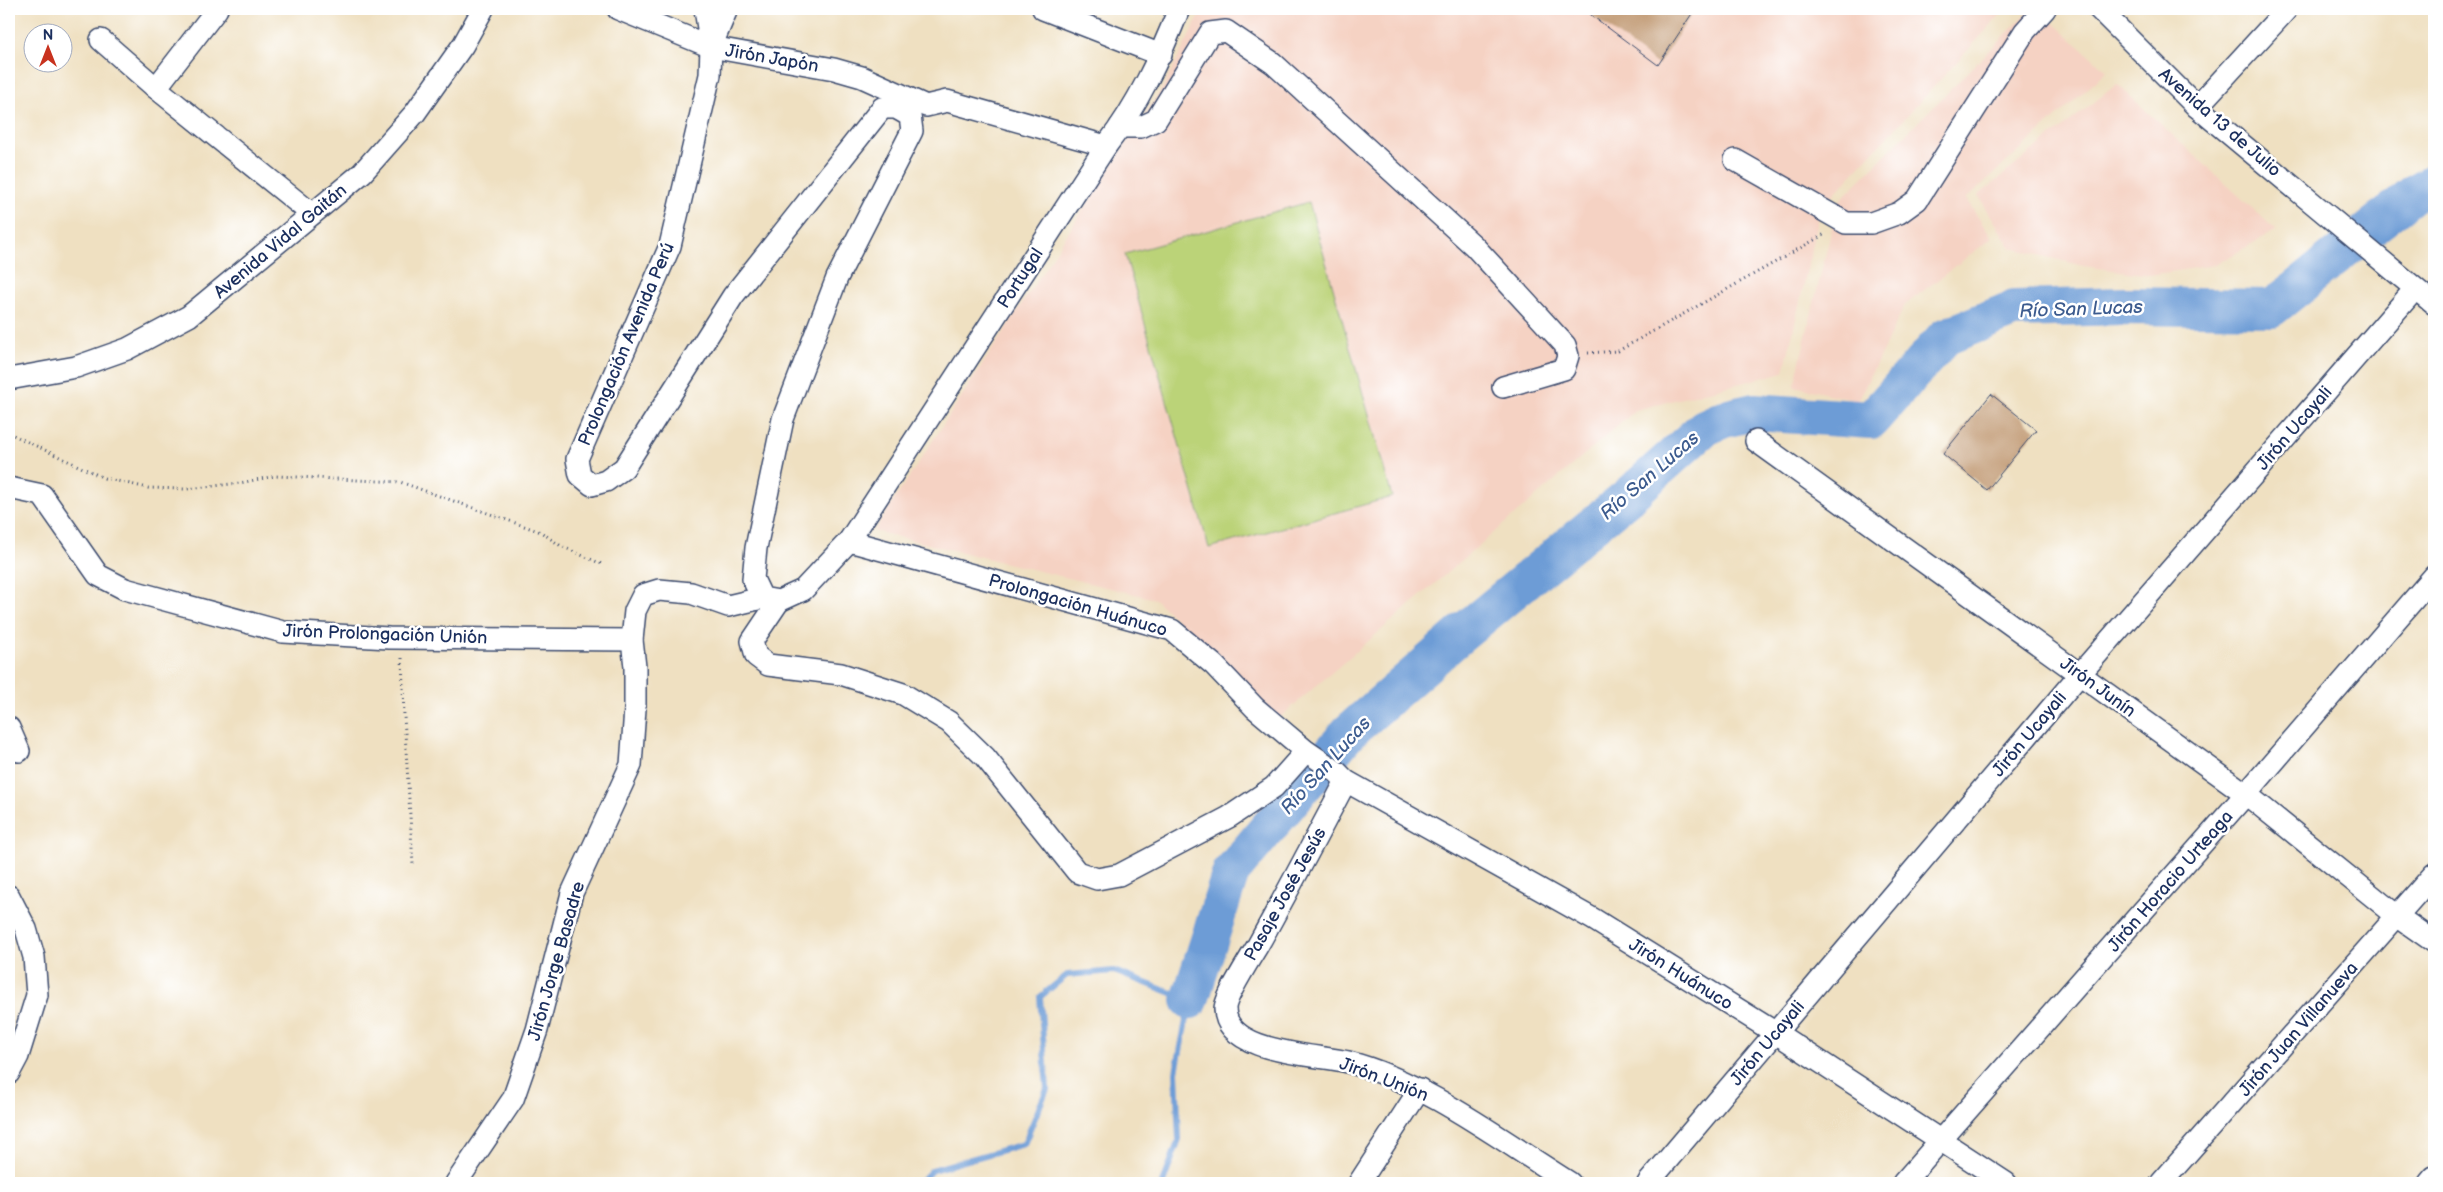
<svg xmlns="http://www.w3.org/2000/svg" width="2443" height="1192" font-family="'Balsamiq Sans',sans-serif">
	<style>
		.built { fill: #f5d2c3 }
		.green { fill: #bbd378; stroke: #6b816b }
		.lines { fill: none; stroke-linecap: round; stroke-linejoin: round }
		.stream { stroke: #6d9cd6; stroke-width: 6 }
		.river { stroke: #6d9cd6; stroke-width: 38 }
		.building { fill: #c6a27f }
		.minor-casing { stroke: #3b4a6d; stroke-width: 24 }
		.path { stroke: #3b4a6d; stroke-width: 3; stroke-dasharray: 1 4; stroke-linecap: butt }
		.minor { stroke: #fff; stroke-width: 21 }
		.labels { text-anchor: middle; stroke-width: 5; stroke-linejoin: round; paint-order: stroke }
		.street-label { font-size: 18px; fill: #1b2f5e; stroke: #fff }
		.water-label { font-size: 19px; font-style: italic; fill: #3c5b8e; stroke: #fff }
	</style>
	<rect width="100%" height="100%" fill="#fff"/>
	<filter id="ink" filterUnits="userSpaceOnUse"><feTurbulence type="fractalNoise" baseFrequency=".02" numOctaves="2"/><feDisplacementMap in="SourceGraphic" scale="10" xChannelSelector="R" yChannelSelector="G"/><feConvolveMatrix kernelMatrix="1 2 1 2 8 2 1 2 1" color-interpolation-filters="sRGB"/></filter>
	<filter id="wash" filterUnits="userSpaceOnUse"><feTurbulence type="fractalNoise" baseFrequency=".0096" numOctaves="4" result="noise"/><feDisplacementMap in="SourceGraphic" scale="20" xChannelSelector="R" yChannelSelector="G"/><feGaussianBlur stdDeviation="1.12" result="paint"/><feColorMatrix in="noise" values="0 0 0 0 0 0 0 0 0 0 0 0 0 0 0 0 0 1.4 0 .05"/><feComposite in="paint" operator="in"/></filter>
	<g filter="url(#wash)">
		<rect width="100%" height="100%" fill="#efe0c1"/>
		<g class="built">
			<path d="M 1203,9 L 2006,9 L 1821,208 L 1784,372 L 1636,410 L 1278,719 L 1155,599 L 874,531 L 1163,87 Z"/>
			<path d="M 2031,9 L 2038,9 L 2107,71 L 1966,199 L 1992,238 L 1905,305 L 1858,401 L 1794,386 L 1838,202 Z"/>
			<path d="M 2117,84 L 2276,230 L 2215,265 L 2150,275 L 2083,266 L 2011,248 L 1978,195 Z"/>
		</g>
		<path class="green" d="M 1309,202 L 1392,497 L 1209,548 L 1125,254 Z"/>
		<g class="lines">
			<path class="stream" d="M 919,1183 L 932,1170 L 1024,1144 L 1047,1089 L 1040,997 L 1067,975 L 1114,971 L 1190,1000 L 1176,1072 L 1179,1139 L 1163,1183"/>
			<path class="river" d="M 1190,1000 L 1231,872 L 1349,732 L 1460,635 L 1632,493 L 1704,428 L 1724,419 L 1754,412 L 1871,420 L 1945,337 L 2014,309 L 2125,306 L 2272,308 L 2416,192 L 2434,182"/>
		</g>
		<g id="blocks">
			<g class="building">
				<path d="M 1583,9 L 1695,9 L 1658,65 Z"/>
				<path d="M 1991,394 L 2036,430 L 1987,490 L 1943,454 Z"/>
			</g>
		</g>
	</g>
	<g filter="url(#ink)">
		<use href="#blocks" fill-opacity="0" stroke="#3b4a6d" stroke-width="1"/>
		<g class="lines">
			<g class="minor-casing">
				<g id="minor">
					<path d="M 217,9 L 156,88 L 312,214"/>
					<path d="M 618,9 L 711,47 L 834,69 L 862,77 L 926,106 L 947,101 L 1106,146"/>
					<path d="M 705,9 L 711,47"/>
					<path d="M 727,9 L 711,47 L 710,75 L 670,246 L 577,459 L 580,475 L 592,485 L 606,481 L 624,468 L 733,296 L 882,108 L 896,108 L 910,116 L 912,131 L 837,278 L 783,419 L 756,548 L 753,579 L 762,598 L 779,601 L 803,590 L 849,541 L 1106,146 C 1138,105 1160,57 1179,9"/>
					<path d="M 1043,9 L 1161,55"/>
					<path d="M 2099,9 L 2197,107 L 2434,304"/>
					<path d="M 101,40 L 156,88"/>
					<path d="M 2197,107 L 2287,9"/>
					<path d="M 1120,127 L 1141,127 L 1156,120 L 1210,33 L 1226,31 L 1273,63 L 1474,246 L 1565,345 L 1568,356 L 1564,369 L 1503,387"/>
					<path d="M 1735,160 L 1846,223 L 1871,223 L 1899,213 L 1917,200 L 2025,31 L 2045,9"/>
					<path d="M 9,379 L 76,367 L 127,349 L 189,316 L 362,173 L 415,113 L 463,45 L 483,9"/>
					<path d="M 1756,441 L 2246,794 L 2397,916 L 2434,942"/>
					<path d="M 9,488 L 42,495 L 98,575 L 125,589 L 283,632 L 389,638 L 632,640"/>
					<path d="M 849,541 L 1172,630 L 1214,665 L 1255,708 L 1306,751 L 1337,772 L 1346,781 L 1593,919 L 1776,1033 L 2006,1183"/>
					<path d="M 779,601 L 752,641 L 756,656 L 768,665 L 841,674 L 903,694 L 949,722 L 985,757 L 1077,872 L 1097,879 L 1119,875 L 1229,817 L 1274,787 L 1306,751"/>
					<path d="M 9,728 L 19,751"/>
					<path d="M 1346,781 C 1317,836 1288,891 1258,945 C 1251,957 1225,997 1225,1009 C 1226,1054 1316,1054 1348,1062 C 1426,1082 1502,1141 1570,1183"/>
					<path d="M 9,896 L 26,929 L 34,957 L 37,995 L 18,1056 L 9,1073"/>
					<path d="M 456,1183 L 513,1099 L 537,1030 L 572,893 L 631,765 L 635,709 L 635,667 L 632,640 L 635,611 L 643,595 L 659,590 L 691,593 L 728,606 L 762,598"/>
					<path d="M 1359,1183 L 1420,1089"/>
					<path d="M 1648,1183 L 2080,674 L 2415,289"/>
					<path d="M 1903,1183 L 2246,794 L 2434,576"/>
					<path d="M 2161,1183 L 2434,874"/>
					<path d="M 2429,1183 L 2434,1177"/>
				</g>
			</g>
			<g class="path">
				<path d="M 1588,353 L 1618,351 L 1825,234"/>
				<path d="M 9,433 L 104,478 L 148,488 L 187,489 L 240,483 L 275,476 L 400,482 L 541,532 L 561,546 L 604,565"/>
				<path d="M 402,658 L 404,716 L 413,865"/>
			</g>
			<use href="#minor" class="minor"/>
		</g>
	</g>
	<g class="labels">
		<g class="street-label">
			<text transform="translate(772 58) rotate(10)" y="6">Jirón Japón</text>
			<text transform="translate(2220 122) rotate(41)" y="6">Avenida 13 de Julio</text>
			<text transform="translate(280 241) rotate(-40)" y="6">Avenida Vidal Gaitán</text>
			<text transform="translate(1020 278) rotate(-57)" y="6">Portugal</text>
			<text transform="translate(626 344) rotate(-67)" y="6">Prolongación Avenida Perú</text>
			<text transform="translate(2294 428) rotate(-49)" y="6">Jirón Ucayali</text>
			<text transform="translate(1078 605) rotate(16)" y="6">Prolongación Huánuco</text>
			<text transform="translate(385 634) rotate(2)" y="6">Jirón Prolongación Unión</text>
			<text transform="translate(2098 687) rotate(36)" y="6">Jirón Junín</text>
			<text transform="translate(2029 734) rotate(-50)" y="6">Jirón Ucayali</text>
			<text transform="translate(2170 881) rotate(-49)" y="6">Jirón Horacio Urteaga</text>
			<text transform="translate(1285 894) rotate(-61)" y="6">Pasaje José Jesús</text>
			<text transform="translate(556 961) rotate(-74)" y="6">Jirón Jorge Basadre</text>
			<text transform="translate(1681 974) rotate(32)" y="6">Jirón Huánuco</text>
			<text transform="translate(2298 1029) rotate(-49)" y="6">Jirón Juan Villanueva</text>
			<text transform="translate(1767 1043) rotate(-50)" y="6">Jirón Ucayali</text>
			<text transform="translate(1384 1079) rotate(21)" y="6">Jirón Unión</text>
		</g>
		<g class="water-label">
			<text transform="translate(2081 308) rotate(-2)" y="7">Río San Lucas</text>
			<text transform="translate(1649 475) rotate(-41)" y="7">Río San Lucas</text>
			<text transform="translate(1325 765) rotate(-48)" y="7">Río San Lucas</text>
		</g>
	</g>
	<rect width="2443" height="1192" fill="none" stroke="#fff" stroke-width="30"/>
	<g transform="translate(48 48)"><circle r="24" fill="#ffffff" stroke="#a4acbf"/>
	<path d="M0-4L9 19L0 12L-9 19Z" fill="#c8321e"/>
	<text y="-8" font-size="14" font-weight="bold" text-anchor="middle" fill="#1b2f5e">N</text>
	</g>
</svg>
